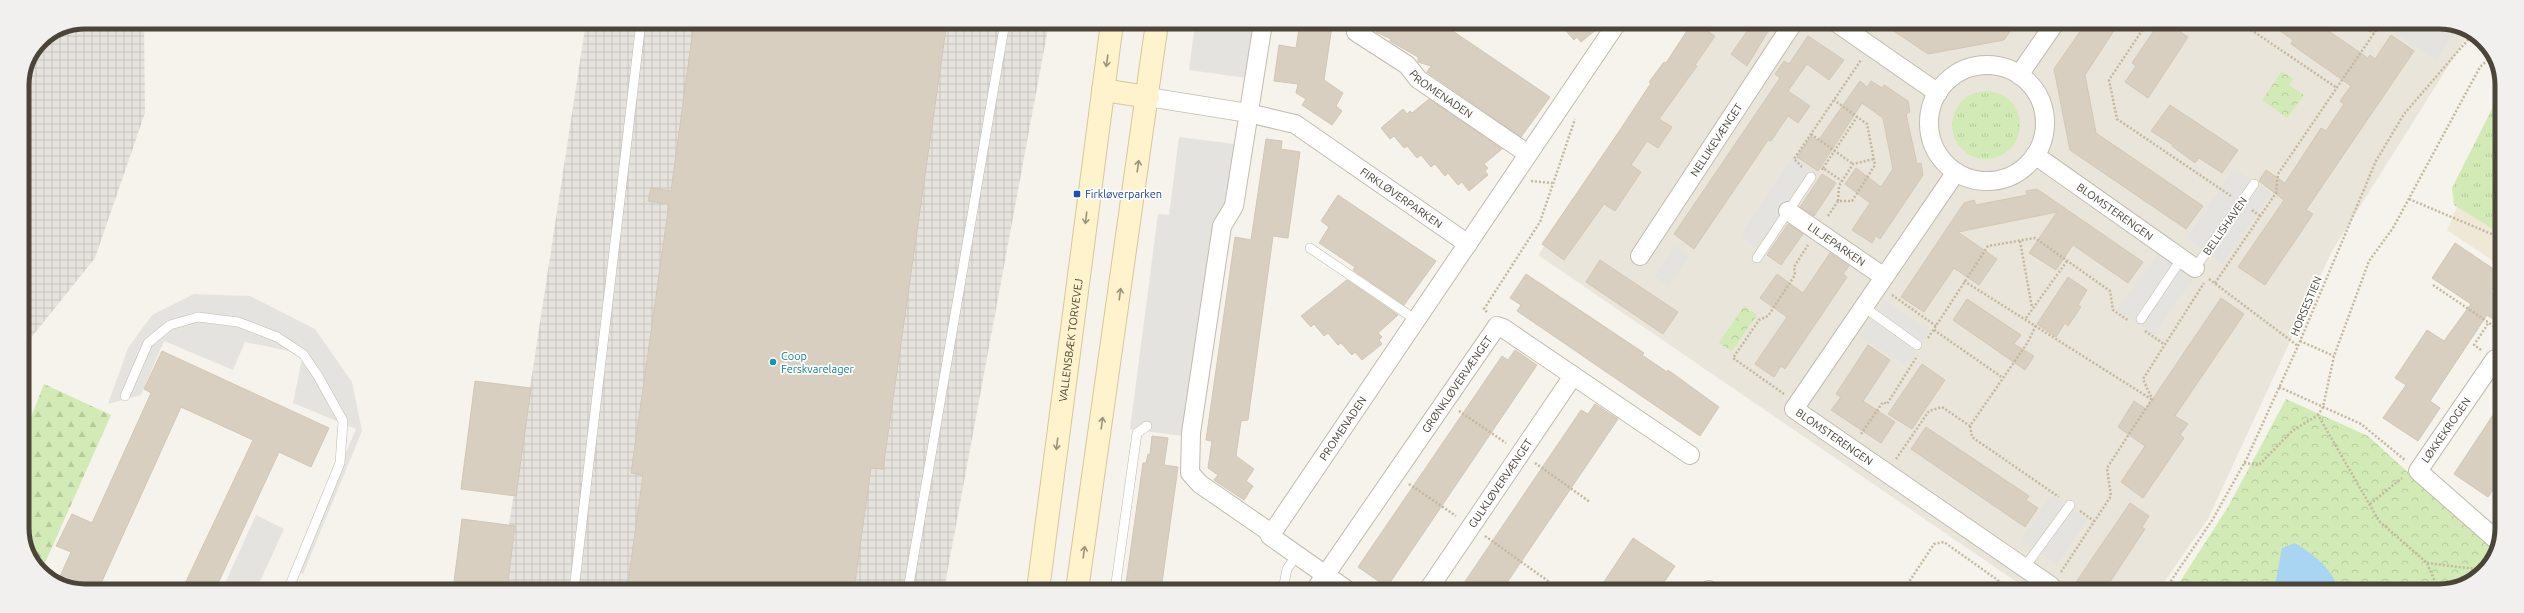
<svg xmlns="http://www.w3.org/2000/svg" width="2524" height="613" font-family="Ubuntu,sans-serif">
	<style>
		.residential { fill: #eae5da }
		.industrial { fill: url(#industrial-grid) }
		.education { fill: #efe8d6 }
		.grass { fill: url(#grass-tufts) }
		.forest { fill: url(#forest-firs) }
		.park { fill: url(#park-crowns) }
		.parking { fill: #e5e3e0 }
		.water { fill: #a9d4f2 }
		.building { fill: #d8cfc1; stroke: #d3c7b4 }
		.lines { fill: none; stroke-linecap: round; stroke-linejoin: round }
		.lane-casing { stroke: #c2bbae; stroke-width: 10 }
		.street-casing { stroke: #c2bbae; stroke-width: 20 }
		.secondary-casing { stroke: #d6c79b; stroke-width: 24 }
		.path { stroke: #c4b79f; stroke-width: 2.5; stroke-dasharray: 2 2; stroke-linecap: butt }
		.lane { stroke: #fff; stroke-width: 9 }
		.street { stroke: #fff; stroke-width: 18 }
		.secondary { stroke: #fff3cd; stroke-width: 22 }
		.oneway { stroke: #9c937c }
		.transit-dot { fill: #1a4fb4; stroke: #fff; stroke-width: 1.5 }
		.culture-dot { fill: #0f9aa8; stroke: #fff; stroke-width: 1.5 }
		.labels { text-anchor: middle; stroke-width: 3.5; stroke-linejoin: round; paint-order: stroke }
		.street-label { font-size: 11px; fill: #4b4439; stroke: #fff }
		.transit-label { font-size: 11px; fill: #164399; stroke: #fff; text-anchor: start }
		.culture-label { font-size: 11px; fill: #0d838f; stroke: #fff; text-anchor: start }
		.rim { fill: none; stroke: #4b4439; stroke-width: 5 }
	</style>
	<defs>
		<pattern id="industrial-grid" width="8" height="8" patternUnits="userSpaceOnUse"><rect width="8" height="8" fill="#e6e2dd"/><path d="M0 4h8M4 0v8" fill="none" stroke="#c7c3be"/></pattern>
		<pattern id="grass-tufts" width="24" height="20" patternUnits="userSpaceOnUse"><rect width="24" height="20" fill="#d2eab5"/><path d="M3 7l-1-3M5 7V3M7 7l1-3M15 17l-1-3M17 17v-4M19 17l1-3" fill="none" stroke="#b6ca9c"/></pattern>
		<pattern id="forest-firs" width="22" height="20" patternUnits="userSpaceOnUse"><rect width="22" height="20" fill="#d2eab5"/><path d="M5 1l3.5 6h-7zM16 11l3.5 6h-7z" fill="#b6ca9c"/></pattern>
		<pattern id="park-crowns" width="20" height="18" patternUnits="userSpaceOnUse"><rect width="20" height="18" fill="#d2eab5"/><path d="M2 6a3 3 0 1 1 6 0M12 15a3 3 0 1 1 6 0" fill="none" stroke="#b6ca9c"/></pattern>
	</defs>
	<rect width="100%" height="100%" fill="#f6f3ec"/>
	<path class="residential" d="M 1703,23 L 2452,23 L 2469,33 L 2332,251 L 2208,519 L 2158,591 L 2030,591 L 1538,255 Z"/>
	<g class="industrial">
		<path d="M 85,22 L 144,22 L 145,113 L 95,258 L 22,349 L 22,84 L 40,40 Z"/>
		<path d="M 586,22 L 1049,23 L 944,590 L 499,590 Z"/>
	</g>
	<path class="education" d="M 2502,102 L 2501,266 L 2447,230 Z"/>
	<g class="grass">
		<path d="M 2502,89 L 2501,234 L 2454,205 L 2452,188 Z"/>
		<circle cx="1986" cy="125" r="34"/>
	</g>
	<path class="forest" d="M 44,384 L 111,415 L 41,572 L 38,570 L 23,536 L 22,440 Z"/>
	<g class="park">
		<path d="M 2282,71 L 2293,79 L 2289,85 L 2304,95 L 2287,118 L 2262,100 Z"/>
		<path d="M 1744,306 L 1757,315 L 1732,351 L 1719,343 Z"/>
		<path d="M 2286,399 L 2368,436 L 2495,551 L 2481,576 L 2440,591 L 2174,591 L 2228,507 Z"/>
	</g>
	<g class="parking">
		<path d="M 1195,23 L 1269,23 L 1261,80 L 1189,70 Z"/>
		<path d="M 2386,23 L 2452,23 L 2458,27 L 2436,59 L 2385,25 Z"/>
		<path d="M 1179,137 L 1235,144 L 1196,438 L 1130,429 L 1158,214 L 1169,215 Z"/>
		<path d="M 1794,156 L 1820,174 L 1766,254 L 1740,237 Z"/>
		<path d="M 2234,169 L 2271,193 L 2223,264 L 2187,238 Z"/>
		<path d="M 1676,246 L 1690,255 L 1668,286 L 1655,276 Z"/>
		<path d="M 2157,254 L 2192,280 L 2154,335 L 2118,310 Z"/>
		<path d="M 194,294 L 250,296 L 315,329 L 352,382 L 362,431 L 303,574 L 295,570 L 356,429 L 293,403 L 303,354 L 245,342 L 233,370 L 164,341 L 141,395 L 108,404 L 128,348 L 152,315 Z"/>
		<path d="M 1884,300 L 1930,331 L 1906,366 L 1860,336 Z"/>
		<path d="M 2051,495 L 2087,520 L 2057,564 L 2021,540 Z"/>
		<path d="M 256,515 L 284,529 L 257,588 L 260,590 L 222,590 Z"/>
	</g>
	<path class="water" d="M 2295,543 C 2314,555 2332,568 2339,591 L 2274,591 L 2282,548 Z"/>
	<g class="building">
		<path d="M 694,22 L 947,22 L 883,469 L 871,468 L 854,590 L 627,590 L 643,475 L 631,473 L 669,204 L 648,201 L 651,188 L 671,191 Z"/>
		<path d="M 1300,23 L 1332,26 L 1324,80 L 1343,93 L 1336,106 L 1342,111 L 1332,125 L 1302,105 L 1306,99 L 1296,93 L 1298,84 L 1274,81 L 1279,45 L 1296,48 Z"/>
		<path d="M 1379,23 L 1441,23 L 1550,97 L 1521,137 L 1427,72 L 1431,66 L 1418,62 L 1418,57 L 1390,41 L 1391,39 L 1376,32 Z"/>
		<path d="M 1559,23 L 1604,23 L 1581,42 L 1577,37 L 1574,40 Z"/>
		<path d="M 1692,23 L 1696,23 L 1715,36 L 1695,65 L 1697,66 L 1659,119 L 1672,127 L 1658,148 L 1647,141 L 1631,165 L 1641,172 L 1615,211 L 1604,204 L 1564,260 L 1542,244 L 1620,130 L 1651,83 L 1649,82 L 1664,62 L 1666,63 Z"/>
		<path d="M 1753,23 L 1773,23 L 1747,66 L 1731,54 Z"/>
		<path d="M 1882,23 L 1931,23 L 1934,25 L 1946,23 L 2016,23 L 2004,40 L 1928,54 Z"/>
		<path d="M 2086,23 L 2119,23 L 2085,75 L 2096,133 L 2203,206 L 2186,229 L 2070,150 L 2054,69 Z"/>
		<path d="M 2159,23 L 2168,23 L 2188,37 L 2148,98 L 2125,82 L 2136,66 L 2132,63 Z"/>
		<path d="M 2269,23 L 2317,23 L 2368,58 L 2370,55 L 2375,59 L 2391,35 L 2414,51 L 2306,210 L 2313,214 L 2265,285 L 2238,267 L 2284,200 L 2259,181 L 2266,170 L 2285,183 L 2321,128 L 2326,131 L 2344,104 L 2340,101 L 2351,86 L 2291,44 L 2293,40 Z"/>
		<path d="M 1808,36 L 1844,60 L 1829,80 L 1807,64 L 1788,91 L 1810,106 L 1798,123 L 1788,116 L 1771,141 L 1768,140 L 1694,249 L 1674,234 L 1780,78 L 1775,74 L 1784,61 L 1789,64 Z"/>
		<path d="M 1860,81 L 1867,87 L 1871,81 L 1882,88 L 1884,85 L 1908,101 L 1910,112 L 1906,114 L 1917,164 L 1921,163 L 1923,175 L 1880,239 L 1876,236 L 1872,243 L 1852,230 L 1870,203 L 1845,184 L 1856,168 L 1881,187 L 1893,169 L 1883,118 L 1862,103 L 1818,171 L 1797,157 L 1811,136 L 1818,141 Z"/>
		<path d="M 1429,99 L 1502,149 L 1484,164 L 1488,168 L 1485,171 L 1488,175 L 1469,191 L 1462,182 L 1458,185 L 1448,173 L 1445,176 L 1435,164 L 1431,167 L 1421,155 L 1417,158 L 1407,146 L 1404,148 L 1394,136 L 1390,139 L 1381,128 L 1403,109 L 1407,114 L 1410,111 L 1412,113 Z"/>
		<path d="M 2170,105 L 2238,150 L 2222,173 L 2199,158 L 2195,163 L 2172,146 L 2173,145 L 2151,131 Z"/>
		<path d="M 1266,139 L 1282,141 L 1281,149 L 1300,152 L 1288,238 L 1273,236 L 1248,420 L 1241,421 L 1236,456 L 1254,469 L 1246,481 L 1253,486 L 1244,500 L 1214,480 L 1218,475 L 1208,468 L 1212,441 L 1206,440 L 1235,237 L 1251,240 Z"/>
		<path d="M 1822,174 L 1836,183 L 1814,216 L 1800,207 Z"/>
		<path d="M 2037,189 L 2143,262 L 2128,283 L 2073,245 L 2056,270 L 2029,253 L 2057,212 L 1958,232 L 1997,259 L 1979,285 L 1954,268 L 1924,312 L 1901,297 L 1964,203 L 1974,200 L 1976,205 L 2027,195 L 2026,191 Z"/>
		<path d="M 1338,195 L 1436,261 L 1404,305 L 1353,270 L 1355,267 L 1319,243 L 1329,227 L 1321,221 Z"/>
		<path d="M 1788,224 L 1803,234 L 1781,265 L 1767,255 Z"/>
		<path d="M 2455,243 L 2501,274 L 2491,292 L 2501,299 L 2501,325 L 2487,315 L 2430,401 L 2440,408 L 2418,441 L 2383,418 L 2406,385 L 2395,378 L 2427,330 L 2444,341 L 2471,304 L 2432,278 Z"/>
		<path d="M 1830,253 L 1849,266 L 1843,274 L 1847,277 L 1785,369 L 1781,366 L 1774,377 L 1755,364 L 1787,317 L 1760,298 L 1777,274 L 1803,293 Z"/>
		<path d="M 1600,260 L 1678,312 L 1663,334 L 1586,282 Z"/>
		<path d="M 1526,274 L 1644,353 L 1642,355 L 1667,372 L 1668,370 L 1719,407 L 1700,436 L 1517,311 L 1521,305 L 1510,298 Z"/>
		<path d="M 2068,277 L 2087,290 L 2078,305 L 2081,307 L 2068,326 L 2065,323 L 2056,337 L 2037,324 Z"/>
		<path d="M 1347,280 L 1398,315 L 1378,333 L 1382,337 L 1379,340 L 1382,344 L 1362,360 L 1355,352 L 1352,355 L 1341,343 L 1338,345 L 1328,333 L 1324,336 L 1314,324 L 1311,327 L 1301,316 Z"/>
		<path d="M 2221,298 L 2244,314 L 2175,416 L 2188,424 L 2180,435 L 2184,438 L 2143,498 L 2121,482 L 2145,446 L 2118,427 L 2134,401 L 2146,409 Z"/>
		<path d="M 1967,299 L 2021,335 L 2014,344 L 2034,356 L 2025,370 L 1953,320 Z"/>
		<path d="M 1868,345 L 1890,360 L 1863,401 L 1895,422 L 1881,443 L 1831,410 L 1841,397 L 1836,394 Z"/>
		<path d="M 1515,350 L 1537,365 L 1387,587 L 1358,567 L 1502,356 L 1508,360 Z"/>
		<path d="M 162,351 L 329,428 L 311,467 L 279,452 L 215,590 L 182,590 L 253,440 L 181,407 L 98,590 L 72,590 L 58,581 L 71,552 L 56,546 L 72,514 L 92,523 L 151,393 L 144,389 Z"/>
		<path d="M 1922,364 L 1945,380 L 1912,429 L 1888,414 Z"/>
		<path d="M 475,381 L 531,388 L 516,496 L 461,489 Z"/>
		<path d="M 2501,403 L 2501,478 L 2488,497 L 2454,474 Z"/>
		<path d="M 1595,404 L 1618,419 L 1502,590 L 1475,590 L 1464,583 L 1581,410 L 1588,414 Z"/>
		<path d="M 1926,427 L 2029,496 L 2026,500 L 2038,508 L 2025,527 L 1911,449 Z"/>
		<path d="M 1152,436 L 1168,438 L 1164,465 L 1178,467 L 1161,590 L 1125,590 L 1143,463 L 1146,463 L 1148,454 L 1150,455 Z"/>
		<path d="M 2130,503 L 2149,516 L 2142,527 L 2145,529 L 2104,591 L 2070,591 Z"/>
		<path d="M 462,519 L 515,526 L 507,590 L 453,590 Z"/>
		<path d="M 1633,538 L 1675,566 L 1658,591 L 1598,591 Z"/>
	</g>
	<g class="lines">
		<g class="lane-casing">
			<g id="lane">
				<path d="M 2419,24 L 2419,23"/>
				<path d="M 1310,248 L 1416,320"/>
				<path d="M 1757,258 L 1811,177"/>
				<path d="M 2195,268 L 2254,184"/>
				<path d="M 1864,307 L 1917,345"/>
				<path d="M 2141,319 L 2182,258"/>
				<path d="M 125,396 L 148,343 L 170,325 L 198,317 L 238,322 L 277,337 L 303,354 L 318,376 L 343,421 L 340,463 L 288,590"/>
				<path d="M 2024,568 L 2070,505"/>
				<path d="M 574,590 L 641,22"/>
				<path d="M 908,590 L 1005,22"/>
				<path d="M 1115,590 L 1137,433 L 1147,426"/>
				<path d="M 1283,590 L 1287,569 L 1297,555"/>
			</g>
		</g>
		<g class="street-casing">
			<g id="street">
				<path d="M 1263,23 L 1234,206 L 1222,226 L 1191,433 L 1190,473 L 1200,484 L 1271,533"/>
				<path d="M 1837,23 L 1938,93"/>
				<path id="s1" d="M 1356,32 L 1407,65 L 1418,79 L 1528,154"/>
				<circle cx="1987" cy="123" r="58"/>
				<path d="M 2019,75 L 2055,23"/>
				<path id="s2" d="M 1148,97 L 1248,113 L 1295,124 L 1468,244"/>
				<path id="s3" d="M 2035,155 L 2195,268"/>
				<path id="s4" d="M 1956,172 L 1794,409 L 2051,586"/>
				<path id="s5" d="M 1788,211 L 1884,277"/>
				<path id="s6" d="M 1640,256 L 1793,23"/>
				<path d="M 2495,359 L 2418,471 L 2500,543"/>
				<path id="s7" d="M 1315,590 L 1497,326 L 1503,328 L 1690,455"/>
				<path id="s8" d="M 1347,590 L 1270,536 L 1617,23"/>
				<path id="s9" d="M 1428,590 L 1573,376"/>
				<path d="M 1708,591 L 1709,590"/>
			</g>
		</g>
		<g class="secondary-casing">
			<g id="secondary">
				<path d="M 1103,90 L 1148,97"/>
				<path id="s10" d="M 1038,590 L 1112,23"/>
				<path d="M 1077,590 L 1157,23"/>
			</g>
		</g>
		<g class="path">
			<path d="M 2147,23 L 2109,80 L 2117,119 L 2231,196"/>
			<path d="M 2241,23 L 2337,88"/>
			<path d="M 2360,23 L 2374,34"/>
			<path d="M 2470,37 L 2485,42"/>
			<path d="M 1811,134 L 1853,164"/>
			<path d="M 1802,167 L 1794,159 L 1861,60"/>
			<path d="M 1823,168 L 1857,117"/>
			<path d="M 1822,170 L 1823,168 L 1842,181"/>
			<path d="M 1531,181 L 1552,183"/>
			<path d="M 2409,199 L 2501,238"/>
			<path d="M 1838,201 L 1839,186 L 1853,164 L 1874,159"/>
			<path d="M 2252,210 L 2260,216"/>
			<path d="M 1828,216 L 1838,201 L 1852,201 L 1875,165 L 1867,124 L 1834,100"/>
			<path d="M 2020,241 L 2032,308"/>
			<path d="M 2209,279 L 2298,346"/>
			<path d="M 1964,281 L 2151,399"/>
			<path d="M 2215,283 L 2276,193 L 2278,174 L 2381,23"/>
			<path d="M 2433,285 L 2501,331"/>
			<path d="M 1892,295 L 1936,326"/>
			<path d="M 1487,312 L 1484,309 L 1540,222 L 1575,119"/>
			<path d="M 2026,318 L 2067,261"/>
			<path d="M 1934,330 L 2003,378"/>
			<path d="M 2145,331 L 2164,344"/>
			<path d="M 1928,338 L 1988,246 L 2035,238 L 2110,291 L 2113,310 L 2129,321"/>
			<path d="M 2300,341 L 2334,356"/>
			<path d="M 2481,350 L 2474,345 L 2489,322"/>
			<path d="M 2279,387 L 2361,424 L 2405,460"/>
			<path d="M 1784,394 L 1733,358 L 1759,320 L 1768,316 L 1795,275 L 1794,267 L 1808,245"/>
			<path d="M 1459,411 L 1506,443"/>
			<path d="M 1970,426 L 1972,437 L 2059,497"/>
			<path d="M 1861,434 L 1883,402 L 1887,404 L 1916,358"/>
			<path d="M 1896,459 L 1929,411 L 1942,407 L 1970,426 L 2028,342 L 2036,325"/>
			<path d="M 1535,463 L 1590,502"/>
			<path d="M 2244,463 L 2259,465 L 2292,431 L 2318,415"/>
			<path d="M 1409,484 L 1456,516"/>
			<path d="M 2370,504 L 2402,478"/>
			<path d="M 2080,511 L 2094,521"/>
			<path d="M 1485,536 L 1562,591"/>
			<path d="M 2427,563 L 2484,570"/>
			<path d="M 2061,572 L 2111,496 L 2107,468 L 2152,399 L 2143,379 L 2204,283"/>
			<path d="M 1903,591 L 1934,544 L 1944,542 L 2013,591"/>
			<path d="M 2164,591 L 2213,519 L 2247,458 L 2298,346 L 2376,161 L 2404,114 L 2472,35"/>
			<path d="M 2439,591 L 2427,563 L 2379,521 L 2318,415 L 2323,407 L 2334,356 L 2369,261 L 2393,228 L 2480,67 L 2492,56"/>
		</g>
		<use href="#lane" class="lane"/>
		<use href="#street" class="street"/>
		<use href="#secondary" class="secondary"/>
	</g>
	<defs><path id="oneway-shaft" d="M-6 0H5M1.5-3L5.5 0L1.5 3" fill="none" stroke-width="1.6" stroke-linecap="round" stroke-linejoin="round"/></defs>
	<g class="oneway">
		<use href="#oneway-shaft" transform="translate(1107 61) rotate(98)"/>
		<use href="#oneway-shaft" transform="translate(1138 166) rotate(-82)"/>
		<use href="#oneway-shaft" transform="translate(1086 218) rotate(97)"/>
		<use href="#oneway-shaft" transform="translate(1120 294) rotate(-82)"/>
		<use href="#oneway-shaft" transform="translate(1102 423) rotate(-82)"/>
		<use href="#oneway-shaft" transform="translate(1057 444) rotate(97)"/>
		<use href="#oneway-shaft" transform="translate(1084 552) rotate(-82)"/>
	</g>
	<rect class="transit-dot" x="1073" y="190" width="8" height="8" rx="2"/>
	<circle class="culture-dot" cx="773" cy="362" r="4"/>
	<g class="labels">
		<g class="street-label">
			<text dy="4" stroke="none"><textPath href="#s1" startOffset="106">PROMENADEN</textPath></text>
			<text dy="4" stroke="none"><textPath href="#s6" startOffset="139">NELLIKEVÆNGET</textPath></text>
			<text dy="4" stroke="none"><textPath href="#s2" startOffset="279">FIRKLØVERPARKEN</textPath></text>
			<text dy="4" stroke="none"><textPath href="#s3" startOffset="98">BLOMSTERENGEN</textPath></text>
			<text transform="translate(2225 226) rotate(-55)" y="4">BELLISHAVEN</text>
			<text dy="4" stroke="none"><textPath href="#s5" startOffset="59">LILJEPARKEN</textPath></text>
			<text transform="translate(2306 306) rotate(-67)" y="4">HORSESTIEN</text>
			<text dy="4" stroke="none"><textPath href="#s10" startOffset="252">VALLENSBÆK TORVEVEJ</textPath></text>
			<text dy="4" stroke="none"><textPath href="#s7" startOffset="250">GRØNKLØVERVÆNGET</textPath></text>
			<text dy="4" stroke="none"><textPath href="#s8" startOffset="224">PROMENADEN</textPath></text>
			<text transform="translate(2446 430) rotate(-55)" y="4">LØKKEKROGEN</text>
			<text dy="4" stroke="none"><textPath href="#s4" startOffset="336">BLOMSTERENGEN</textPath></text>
			<text dy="4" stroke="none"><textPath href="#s9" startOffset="129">GULKLØVERVÆNGET</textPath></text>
		</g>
		<g class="transit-label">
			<text x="1085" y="198">Firkløverparken</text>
		</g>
		<g class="culture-label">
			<text x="781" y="360">Coop<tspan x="781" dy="13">Ferskvarelager</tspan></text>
		</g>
	</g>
	<path d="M0 0H2524V613H0ZM85 29H2439A56 56 0 0 1 2495 85V528A56 56 0 0 1 2439 584H85A56 56 0 0 1 29 528V85A56 56 0 0 1 85 29Z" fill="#f1f0ef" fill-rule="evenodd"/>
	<path class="rim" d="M85 29H2439A56 56 0 0 1 2495 85V528A56 56 0 0 1 2439 584H85A56 56 0 0 1 29 528V85A56 56 0 0 1 85 29Z"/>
</svg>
